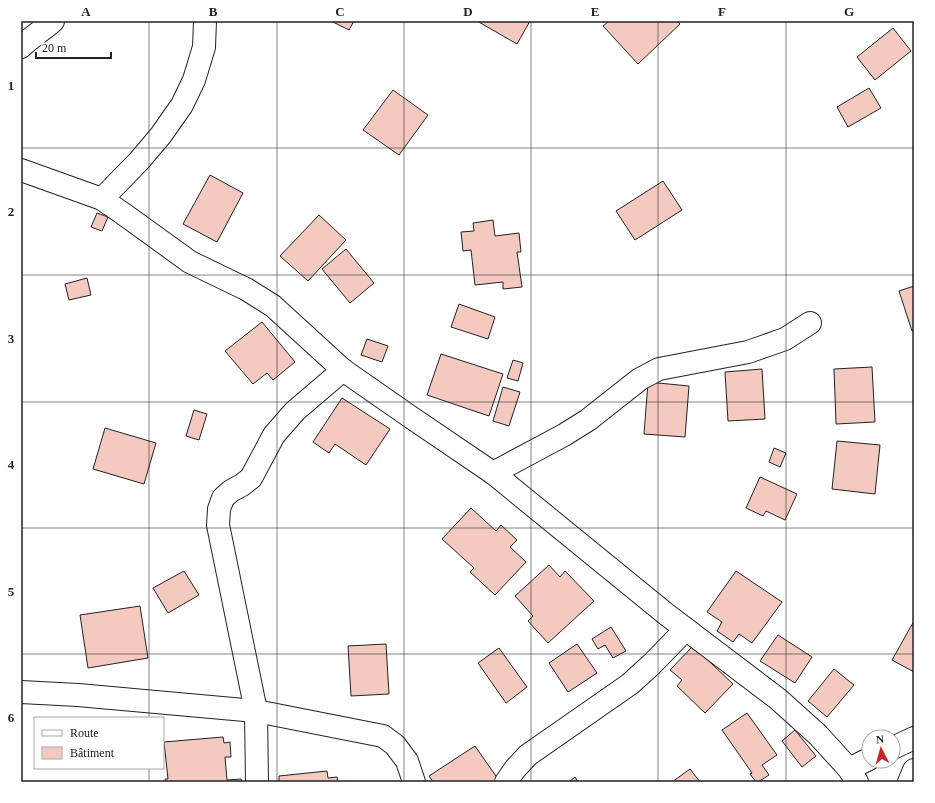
<svg xmlns="http://www.w3.org/2000/svg" width="935" height="803" font-family="Georgia,serif">
	<style>
		.building { fill: #f3c9c0; stroke: #222 }
		.lines { fill: none; stroke-linecap: round; stroke-linejoin: round }
		.minor-casing { stroke: #222; stroke-width: 24 }
		.minor { stroke: #fff; stroke-width: 22 }
		.grid { fill: none; stroke: #222; stroke-width: 1; stroke-opacity: 0.55 }
		.neatline { fill: none; stroke: #222; stroke-width: 1.5 }
		.grid-label { font-size: 13px; text-anchor: middle; font-weight: bold; fill: #222 }
	</style>
	<rect width="100%" height="100%" fill="#fff"/>
	<g class="building">
		<path d="M 331,21 L 354,21 L 349,30 Z"/>
		<path d="M 477,21 L 530,21 L 517,44 Z"/>
		<path d="M 609,21 L 677,21 L 680,24 L 638,64 L 603,26 Z"/>
		<path d="M 893,28 L 911,51 L 875,80 L 857,57 Z"/>
		<path d="M 869,88 L 881,108 L 848,127 L 837,107 Z"/>
		<path d="M 393,90 L 428,115 L 399,155 L 363,130 Z"/>
		<path d="M 210,175 L 243,193 L 217,242 L 183,224 Z"/>
		<path d="M 663,181 L 682,210 L 635,240 L 616,211 Z"/>
		<path d="M 97,213 L 108,217 L 102,231 L 91,227 Z"/>
		<path d="M 319,215 L 346,240 L 308,281 L 280,256 Z"/>
		<path d="M 493,220 L 495,236 L 519,233 L 521,252 L 517,252 L 522,287 L 503,289 L 503,282 L 475,285 L 471,250 L 463,251 L 461,232 L 474,231 L 473,223 Z"/>
		<path d="M 346,249 L 374,283 L 350,303 L 322,269 Z"/>
		<path d="M 87,278 L 91,295 L 69,300 L 65,284 Z"/>
		<path d="M 914,286 L 914,330 L 912,331 L 899,291 Z"/>
		<path d="M 459,304 L 495,317 L 488,339 L 451,327 Z"/>
		<path d="M 262,322 L 295,362 L 273,380 L 267,373 L 253,384 L 225,351 Z"/>
		<path d="M 367,339 L 388,346 L 382,362 L 361,355 Z"/>
		<path d="M 441,354 L 503,374 L 489,416 L 427,395 Z"/>
		<path d="M 513,360 L 523,363 L 518,381 L 507,378 Z"/>
		<path d="M 872,367 L 875,422 L 836,424 L 834,369 Z"/>
		<path d="M 762,369 L 765,419 L 728,421 L 725,372 Z"/>
		<path d="M 648,382 L 689,386 L 685,437 L 644,434 Z"/>
		<path d="M 503,387 L 520,392 L 509,426 L 493,421 Z"/>
		<path d="M 342,398 L 390,429 L 366,465 L 335,444 L 329,453 L 313,442 Z"/>
		<path d="M 194,410 L 207,414 L 199,440 L 186,436 Z"/>
		<path d="M 105,428 L 156,443 L 144,484 L 93,469 Z"/>
		<path d="M 837,441 L 880,445 L 875,494 L 832,489 Z"/>
		<path d="M 774,448 L 786,453 L 780,467 L 769,462 Z"/>
		<path d="M 760,477 L 797,494 L 785,520 L 766,511 L 763,516 L 746,508 Z"/>
		<path d="M 471,508 L 496,531 L 501,525 L 517,540 L 510,547 L 526,562 L 495,595 L 470,572 L 474,568 L 442,539 Z"/>
		<path d="M 549,565 L 560,577 L 565,571 L 594,601 L 548,643 L 528,621 L 533,616 L 515,596 Z"/>
		<path d="M 184,571 L 199,595 L 168,613 L 153,588 Z"/>
		<path d="M 736,571 L 782,602 L 752,643 L 739,634 L 733,642 L 717,631 L 722,622 L 707,612 Z"/>
		<path d="M 140,606 L 148,658 L 88,668 L 80,615 Z"/>
		<path d="M 914,621 L 914,672 L 892,660 Z"/>
		<path d="M 611,627 L 626,651 L 613,658 L 605,645 L 598,649 L 592,639 Z"/>
		<path d="M 778,635 L 812,657 L 795,683 L 760,661 Z"/>
		<path d="M 386,644 L 389,694 L 351,696 L 348,646 Z"/>
		<path d="M 577,644 L 597,673 L 568,692 L 549,663 Z"/>
		<path d="M 693,646 L 733,684 L 705,713 L 677,686 L 682,680 L 670,670 Z"/>
		<path d="M 499,648 L 527,687 L 506,703 L 478,663 Z"/>
		<path d="M 834,669 L 854,685 L 827,717 L 808,701 Z"/>
		<path d="M 747,713 L 777,755 L 762,765 L 769,775 L 758,782 L 756,782 L 750,774 L 752,773 L 722,730 Z"/>
		<path d="M 795,730 L 816,756 L 802,767 L 782,741 Z"/>
		<path d="M 223,737 L 224,743 L 230,742 L 231,757 L 225,757 L 227,780 L 241,779 L 242,782 L 166,782 L 165,779 L 168,779 L 164,742 Z"/>
		<path d="M 475,746 L 498,779 L 494,782 L 433,782 L 429,776 Z"/>
		<path d="M 690,769 L 700,782 L 672,782 Z"/>
		<path d="M 327,771 L 328,778 L 337,777 L 338,782 L 279,782 L 279,776 Z"/>
		<path d="M 575,777 L 578,782 L 569,782 Z"/>
	</g>
	<g class="lines">
		<g class="minor-casing">
			<g id="minor">
				<path d="M 21,47 C 31,37 43,30 53,21"/>
				<path d="M 21,170 L 102,199 L 125,215 L 190,262 L 246,289 L 273,306 L 343,370 L 412,418 L 493,473 L 666,614 L 778,699 L 818,735 L 849,769 L 857,782"/>
				<path d="M 102,199 L 139,161 L 161,135 L 182,105 L 194,80 L 204,47 L 205,21"/>
				<path d="M 493,473 L 564,435 L 588,420 L 640,379 L 659,369 L 748,352 L 785,339 L 810,323"/>
				<path d="M 21,692 L 78,695 L 256,711 L 383,736 L 395,745 L 407,761 L 414,782"/>
				<path d="M 893,748 L 914,738"/>
				<path d="M 849,769 L 869,759"/>
				<path d="M 257,782 L 256,711 L 218,525 L 219,509 L 223,498 L 231,491 L 242,485 L 251,478 L 274,435 L 295,411 L 343,370"/>
				<path d="M 506,782 L 515,769 L 528,755 L 630,684 L 652,664 L 686,629"/>
				<path d="M 909,782 L 914,770"/>
			</g>
		</g>
		<use href="#minor" class="minor"/>
	</g>
	<path class="grid" d="M 149,21 L 149,718M 277,21 L 277,782M 404,21 L 404,782M 531,21 L 531,782M 658,21 L 658,782M 786,21 L 786,782M 21,148 L 914,148M 21,275 L 914,275M 21,402 L 914,402M 21,528 L 914,528M 21,654 L 914,654M 149,768 L 149,782"/>
	<rect width="935" height="803" fill="none" stroke="#ffffff" stroke-width="44"/>
	<rect x="34" y="717" width="130" height="52" fill="#ffffff" stroke="#a7a7a7"/>
	<rect x="42" y="730" width="20" height="6" fill="#ffffff" stroke="#a7a7a7"/>
	<text x="70" y="737" font-size="12" fill="#222222">Route</text>
	<rect x="42" y="747" width="20" height="12" fill="#f3c9c0" stroke="#a7a7a7"/>
	<text x="70" y="757" font-size="12" fill="#222222">Bâtiment</text>
	<g transform="translate(881 749) rotate(354)"><circle r="19" fill="#ffffff" stroke="#a7a7a7"/>
	<path d="M0-3L7 15L0 10L-7 15Z" fill="#c62828"/>
	<text y="-6" font-size="11" font-weight="bold" text-anchor="middle" fill="#222222">N</text>
	</g>
	<path d="M36 52v6h75v-6" fill="none" stroke="#222222" stroke-width="2"/>
	<text x="42" y="52" font-size="12" fill="#222222" stroke="#ffffff" stroke-width="3" paint-order="stroke">20 m</text>
	<rect x="22" y="22" width="891" height="759" class="neatline"/>
	<g class="grid-label">
		<text x="86" y="16">A</text>
		<text x="213" y="16">B</text>
		<text x="340" y="16">C</text>
		<text x="468" y="16">D</text>
		<text x="595" y="16">E</text>
		<text x="722" y="16">F</text>
		<text x="849" y="16">G</text>
		<text x="11" y="90">1</text>
		<text x="11" y="216">2</text>
		<text x="11" y="343">3</text>
		<text x="11" y="469">4</text>
		<text x="11" y="596">5</text>
		<text x="11" y="722">6</text>
	</g>
</svg>
